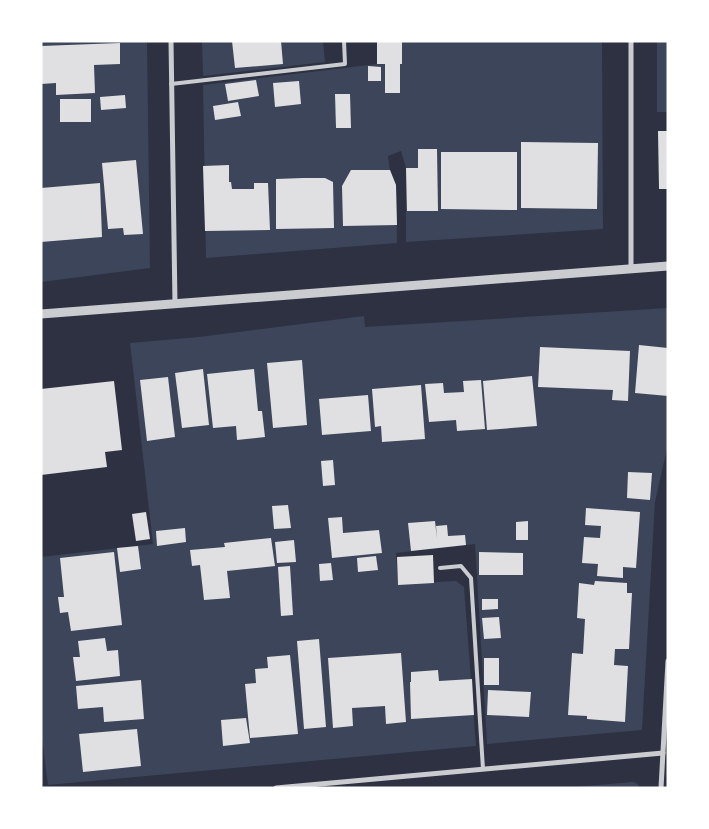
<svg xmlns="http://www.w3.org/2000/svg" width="709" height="829" font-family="Signika,sans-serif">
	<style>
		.green { fill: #3c4559 }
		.building { fill: #e0e0e3 }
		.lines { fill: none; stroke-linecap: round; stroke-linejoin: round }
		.service { stroke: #caccd0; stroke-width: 4 }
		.minor { stroke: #caccd0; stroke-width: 5 }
		.tertiary { stroke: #caccd0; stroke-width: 9 }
	</style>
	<rect width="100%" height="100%" fill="#2d3142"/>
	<g class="green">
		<path d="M 41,41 L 147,41 L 150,268 L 41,282 Z"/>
		<path d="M 202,41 L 323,41 L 325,62 L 203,76 Z"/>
		<path d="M 377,41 L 602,41 L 603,229 L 406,242 L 406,168 L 401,151 L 388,156 L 390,170 L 396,185 L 397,243 L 206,258 L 203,85 L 377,64 Z"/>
		<rect x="657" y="41" width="11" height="71"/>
		<path d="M 668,308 L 668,444 L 655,502 L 642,730 L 487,744 L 475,544 L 396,553 L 398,584 L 456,581 L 464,587 L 476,746 L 48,785 L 41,731 L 41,557 L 153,544 L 130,343 L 199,337 L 364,316 L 365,327 Z"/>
		<path d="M 633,782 L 638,784 L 639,788 L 561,788 Z"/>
	</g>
	<g class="building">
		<path d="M 232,41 L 281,41 L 283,64 L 235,68 Z"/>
		<path d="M 377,41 L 402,41 L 402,64 L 400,64 L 400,93 L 385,93 L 385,64 L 377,64 Z"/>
		<path d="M 120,43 L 120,64 L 94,65 L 95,93 L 56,95 L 56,83 L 41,84 L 41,46 Z"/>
		<path d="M 368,66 L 381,67 L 381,81 L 368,81 Z"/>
		<path d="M 256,80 L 259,96 L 228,101 L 225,84 Z"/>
		<path d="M 299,81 L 301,104 L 275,107 L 273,83 Z"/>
		<path d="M 335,94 L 350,94 L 351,128 L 336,128 Z"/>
		<path d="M 125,95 L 126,108 L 101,110 L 100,97 Z"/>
		<rect x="60" y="99" width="31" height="23"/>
		<path d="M 238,102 L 241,116 L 215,120 L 213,106 Z"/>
		<path d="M 658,131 L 668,131 L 668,189 L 659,189 Z"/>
		<path d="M 521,142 L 598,143 L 597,209 L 521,208 Z"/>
		<path d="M 418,149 L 437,149 L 438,211 L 407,211 L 406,168 L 418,168 Z"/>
		<path d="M 441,152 L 517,152 L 517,210 L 441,209 Z"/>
		<path d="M 136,160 L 143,234 L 124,235 L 123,228 L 108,229 L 102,163 Z"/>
		<path d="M 229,165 L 229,182 L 231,182 L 232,189 L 254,189 L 254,183 L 268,183 L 270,230 L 205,231 L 203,166 Z"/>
		<path d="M 351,170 L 390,170 L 396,185 L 397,225 L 343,226 L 342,186 Z"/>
		<path d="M 303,178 L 325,178 L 333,182 L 334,228 L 276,229 L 276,179 Z"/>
		<path d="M 100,183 L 102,237 L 41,242 L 41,188 Z"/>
		<path d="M 639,345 L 668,348 L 668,396 L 635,393 Z"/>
		<path d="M 540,347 L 630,351 L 628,401 L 612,400 L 613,390 L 538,387 Z"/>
		<path d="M 302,360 L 307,425 L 273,428 L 267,363 Z"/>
		<path d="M 203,369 L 209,425 L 182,428 L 175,373 Z"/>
		<path d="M 254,369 L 258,411 L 262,411 L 265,437 L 237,440 L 236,426 L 213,428 L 207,374 Z"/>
		<path d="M 532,376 L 537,426 L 487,430 L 483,381 Z"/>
		<path d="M 168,377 L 175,437 L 147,441 L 140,380 Z"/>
		<path d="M 481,380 L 485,429 L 457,431 L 456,420 L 429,422 L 425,384 L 443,383 L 444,393 L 464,392 L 463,381 Z"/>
		<path d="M 114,381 L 122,450 L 105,452 L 107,467 L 41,475 L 41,389 Z"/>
		<path d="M 421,385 L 425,439 L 382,442 L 381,426 L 375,427 L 372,389 Z"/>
		<path d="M 368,395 L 371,431 L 322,435 L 319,399 Z"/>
		<path d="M 333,460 L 335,485 L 323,486 L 321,461 Z"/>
		<path d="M 628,472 L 652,473 L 650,500 L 627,498 Z"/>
		<path d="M 288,505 L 291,528 L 274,529 L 272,506 Z"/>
		<path d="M 586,508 L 640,512 L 636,568 L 623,567 L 623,578 L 597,576 L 598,564 L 582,563 L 584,537 L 600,538 L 601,526 L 585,525 Z"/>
		<path d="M 146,512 L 150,539 L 136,541 L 132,514 Z"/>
		<path d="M 342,517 L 343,533 L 379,530 L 382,553 L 332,558 L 328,518 Z"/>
		<path d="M 435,521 L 437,539 L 436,526 L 447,525 L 448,536 L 465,535 L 466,545 L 411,551 L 408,523 Z"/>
		<path d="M 528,521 L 528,540 L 516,540 L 516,522 Z"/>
		<path d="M 185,528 L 186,542 L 157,546 L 156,531 Z"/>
		<path d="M 271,538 L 275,566 L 227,571 L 230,598 L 204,600 L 200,565 L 192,566 L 190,550 L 225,547 L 224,543 Z"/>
		<path d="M 294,540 L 296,562 L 277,563 L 275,542 Z"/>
		<path d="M 138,546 L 141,569 L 120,572 L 117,548 Z"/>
		<path d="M 114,552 L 122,625 L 71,631 L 68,612 L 60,613 L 58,597 L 64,597 L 60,558 Z"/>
		<path d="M 479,552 L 523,553 L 523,575 L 479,575 Z"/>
		<path d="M 433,555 L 434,583 L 398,585 L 397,557 Z"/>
		<path d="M 376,556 L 378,570 L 358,572 L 357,558 Z"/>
		<path d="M 331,563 L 333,580 L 320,581 L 319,564 Z"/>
		<path d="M 290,566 L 293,615 L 281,616 L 278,567 Z"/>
		<path d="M 595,581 L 627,583 L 627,593 L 632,593 L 629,649 L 615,649 L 614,665 L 628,666 L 625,722 L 587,719 L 587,716 L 568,715 L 572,653 L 583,654 L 585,619 L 577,618 L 579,583 L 594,585 Z"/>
		<path d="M 482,599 L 498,599 L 498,609 L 482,610 Z"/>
		<path d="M 499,617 L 501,638 L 484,639 L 482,618 Z"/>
		<path d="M 105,638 L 107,651 L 118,650 L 120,676 L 76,681 L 73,657 L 80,657 L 78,641 Z"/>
		<path d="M 319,639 L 326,727 L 304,729 L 297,641 Z"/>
		<path d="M 401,653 L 406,722 L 386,724 L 385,706 L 369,707 L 352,708 L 353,726 L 333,728 L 328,658 Z"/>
		<path d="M 290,655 L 298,734 L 250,738 L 245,684 L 256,683 L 255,669 L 268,668 L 267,657 Z"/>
		<rect x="484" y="658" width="15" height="27"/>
		<path d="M 438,670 L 439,681 L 472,679 L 474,715 L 411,719 L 410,682 L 411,682 L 411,672 Z"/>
		<path d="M 141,680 L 144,719 L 104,722 L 103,707 L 78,709 L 76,686 Z"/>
		<path d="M 488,690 L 531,692 L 529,717 L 487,715 Z"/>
		<path d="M 246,718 L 250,743 L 223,746 L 221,720 Z"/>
		<path d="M 137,729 L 141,766 L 83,772 L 79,734 Z"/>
	</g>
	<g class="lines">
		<g class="service">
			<path d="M 171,84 L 345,64 L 344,41"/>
			<path d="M 440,568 L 461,566 L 471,578 L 483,769"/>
		</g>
		<g class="minor">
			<path d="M 171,41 L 175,304"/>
			<path d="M 631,41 L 631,269"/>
			<path d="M 276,788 L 663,753"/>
			<path d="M 661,788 L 668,661"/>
		</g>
		<path class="tertiary" d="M 41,314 L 668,266"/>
	</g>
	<rect width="709" height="829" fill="none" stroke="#ffffff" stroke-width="85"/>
</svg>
